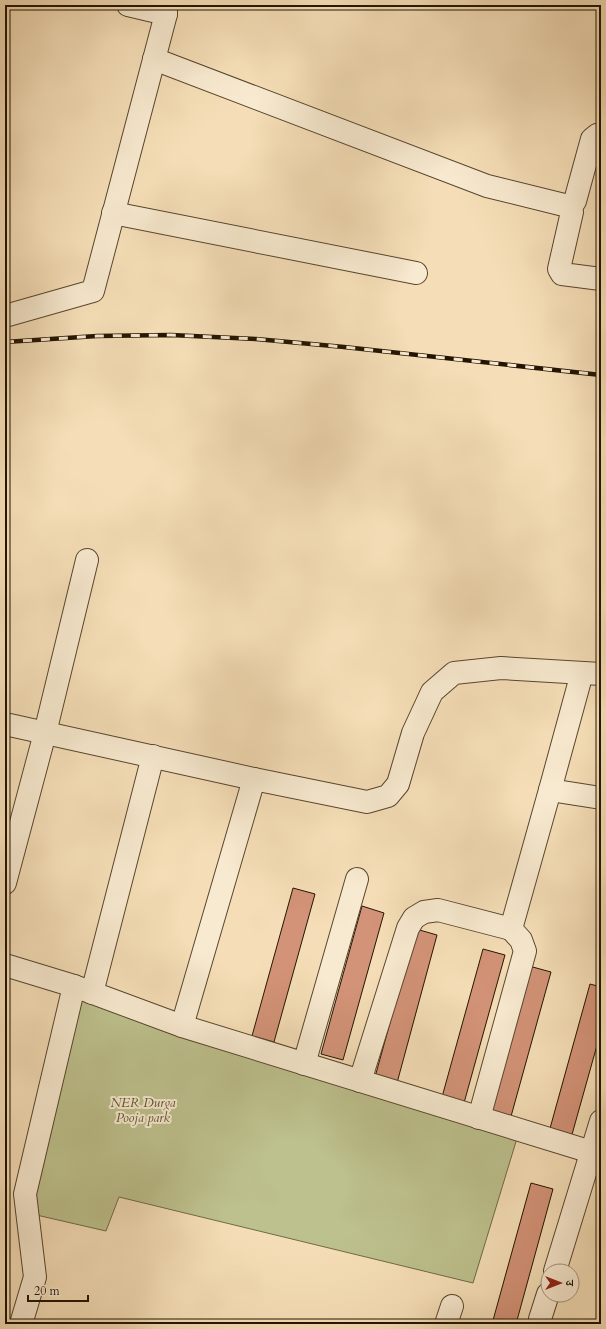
<svg xmlns="http://www.w3.org/2000/svg" width="606" height="1329" font-family="Cardo,'Noto Serif Devanagari',serif">
	<style>
		.green { fill: #bdc18d; stroke: #706a47 }
		.building { fill: #d39378; stroke: #231401 }
		.lines { fill: none; stroke-linecap: round; stroke-linejoin: round }
		.minor-casing { stroke: #58462e; stroke-width: 24 }
		.minor { stroke: #f8ead0; stroke-width: 22 }
		.rail-casing { stroke: #231401; stroke-width: 4.5 }
		.rail { stroke: #f8ead0; stroke-width: 3; stroke-dasharray: 9; stroke-linecap: butt }
		.labels { text-anchor: middle; stroke-width: 4; stroke-linejoin: round; paint-order: stroke }
		.park-label { font-size: 13px; font-style: italic; fill: #595132; stroke: #f8ead0 }
	</style>
	<rect width="100%" height="100%" fill="#f5deb7"/>
	<filter id="stains"><feTurbulence type="fractalNoise" baseFrequency=".005" numOctaves="4"/><feColorMatrix values="0 0 0 0 .2 0 0 0 0 .09 0 0 0 0 .02 0 0 0 .5 -.17"/></filter>
	<radialGradient id="worn" r=".72"><stop offset=".6" stop-color="#630" stop-opacity="0"/><stop offset="1" stop-color="#630" stop-opacity=".3"/></radialGradient>
	<path class="green" d="M 78,988 L 518,1135 L 473,1283 L 119,1197 L 106,1231 L 32,1214 Z"/>
	<g class="building">
		<path d="M 293,888 L 315,894 L 274,1042 L 252,1036 Z"/>
		<path d="M 362,906 L 384,913 L 343,1060 L 321,1054 Z"/>
		<path d="M 416,929 L 437,935 L 397,1083 L 375,1077 Z"/>
		<path d="M 483,949 L 505,955 L 464,1103 L 442,1097 Z"/>
		<path d="M 529,966 L 551,972 L 510,1120 L 488,1114 Z"/>
		<path d="M 590,984 L 601,987 L 601,1031 L 571,1138 L 549,1132 Z"/>
		<path d="M 531,1183 L 553,1189 L 516,1324 L 492,1324 Z"/>
	</g>
	<g class="lines">
		<g class="minor-casing">
			<g id="minor">
				<path d="M 128,5 L 166,14"/>
				<path d="M 154,59 L 487,186 L 564,205 L 570,208 L 572,212 L 559,269 L 562,274 L 601,279"/>
				<path d="M 570,208 L 575,201 L 592,139 L 597,135 L 601,134"/>
				<path d="M 113,213 L 416,273"/>
				<path d="M 5,316 L 93,291 L 166,14 L 166,5"/>
				<path d="M 5,724 L 254,779"/>
				<path d="M 550,790 L 601,798"/>
				<path d="M 5,883 L 45,733 L 87,560"/>
				<path d="M 5,965 L 74,986 L 182,1026 L 601,1155"/>
				<path d="M 92,993 L 153,756"/>
				<path d="M 182,1026 L 254,779 L 367,802 L 388,796 L 398,784 L 413,733 L 432,692 L 454,673 L 501,668 L 601,674"/>
				<path d="M 304,1064 L 357,879"/>
				<path d="M 360,1081 L 408,928 L 414,918 L 424,912 L 438,910 L 511,929"/>
				<path d="M 479,1118 L 525,951 L 521,940 L 511,929 L 550,790 L 582,673"/>
				<path d="M 555,1271 L 601,1121"/>
				<path d="M 540,1319 L 548,1294"/>
				<path d="M 21,1324 L 35,1277 L 25,1194 L 74,986"/>
				<path d="M 446,1324 L 452,1306"/>
			</g>
		</g>
		<use href="#minor" class="minor"/>
		<g class="rail-casing">
			<path id="rail" d="M 5,342 L 97,336 L 171,335 L 256,339 L 344,347 L 601,375"/>
		</g>
		<use href="#rail" class="rail"/>
	</g>
	<g class="labels">
		<g class="park-label">
			<text x="143" y="1107">NER Durga<tspan x="143" dy="15">Pooja park</tspan></text>
		</g>
	</g>
	<rect width="606" height="1329" fill="none" stroke="#f5deb7" stroke-width="20"/>
	<rect x="6" y="6" width="594" height="1317" fill="none" stroke="#231401" stroke-width="2"/>
	<rect x="10" y="10" width="586" height="1309" fill="none" stroke="#231401"/>
	<g transform="translate(560 1283) rotate(90)"><circle r="19" fill="#f8ead0" stroke="#a3947d"/>
	<path d="M0-3L7 15L0 10L-7 15Z" fill="#8f2418"/>
	<text y="-6" font-size="11" font-weight="bold" text-anchor="middle" fill="#231401">उ</text>
	</g>
	<path d="M28 1295v6h60v-6" fill="none" stroke="#231401" stroke-width="2"/>
	<text x="34" y="1295" font-size="12" fill="#231401" stroke="#f8ead0" stroke-width="3" paint-order="stroke">20 m</text>
	<rect width="100%" height="100%" filter="url(#stains)"/>
	<rect width="100%" height="100%" fill="url(#worn)"/>
</svg>
